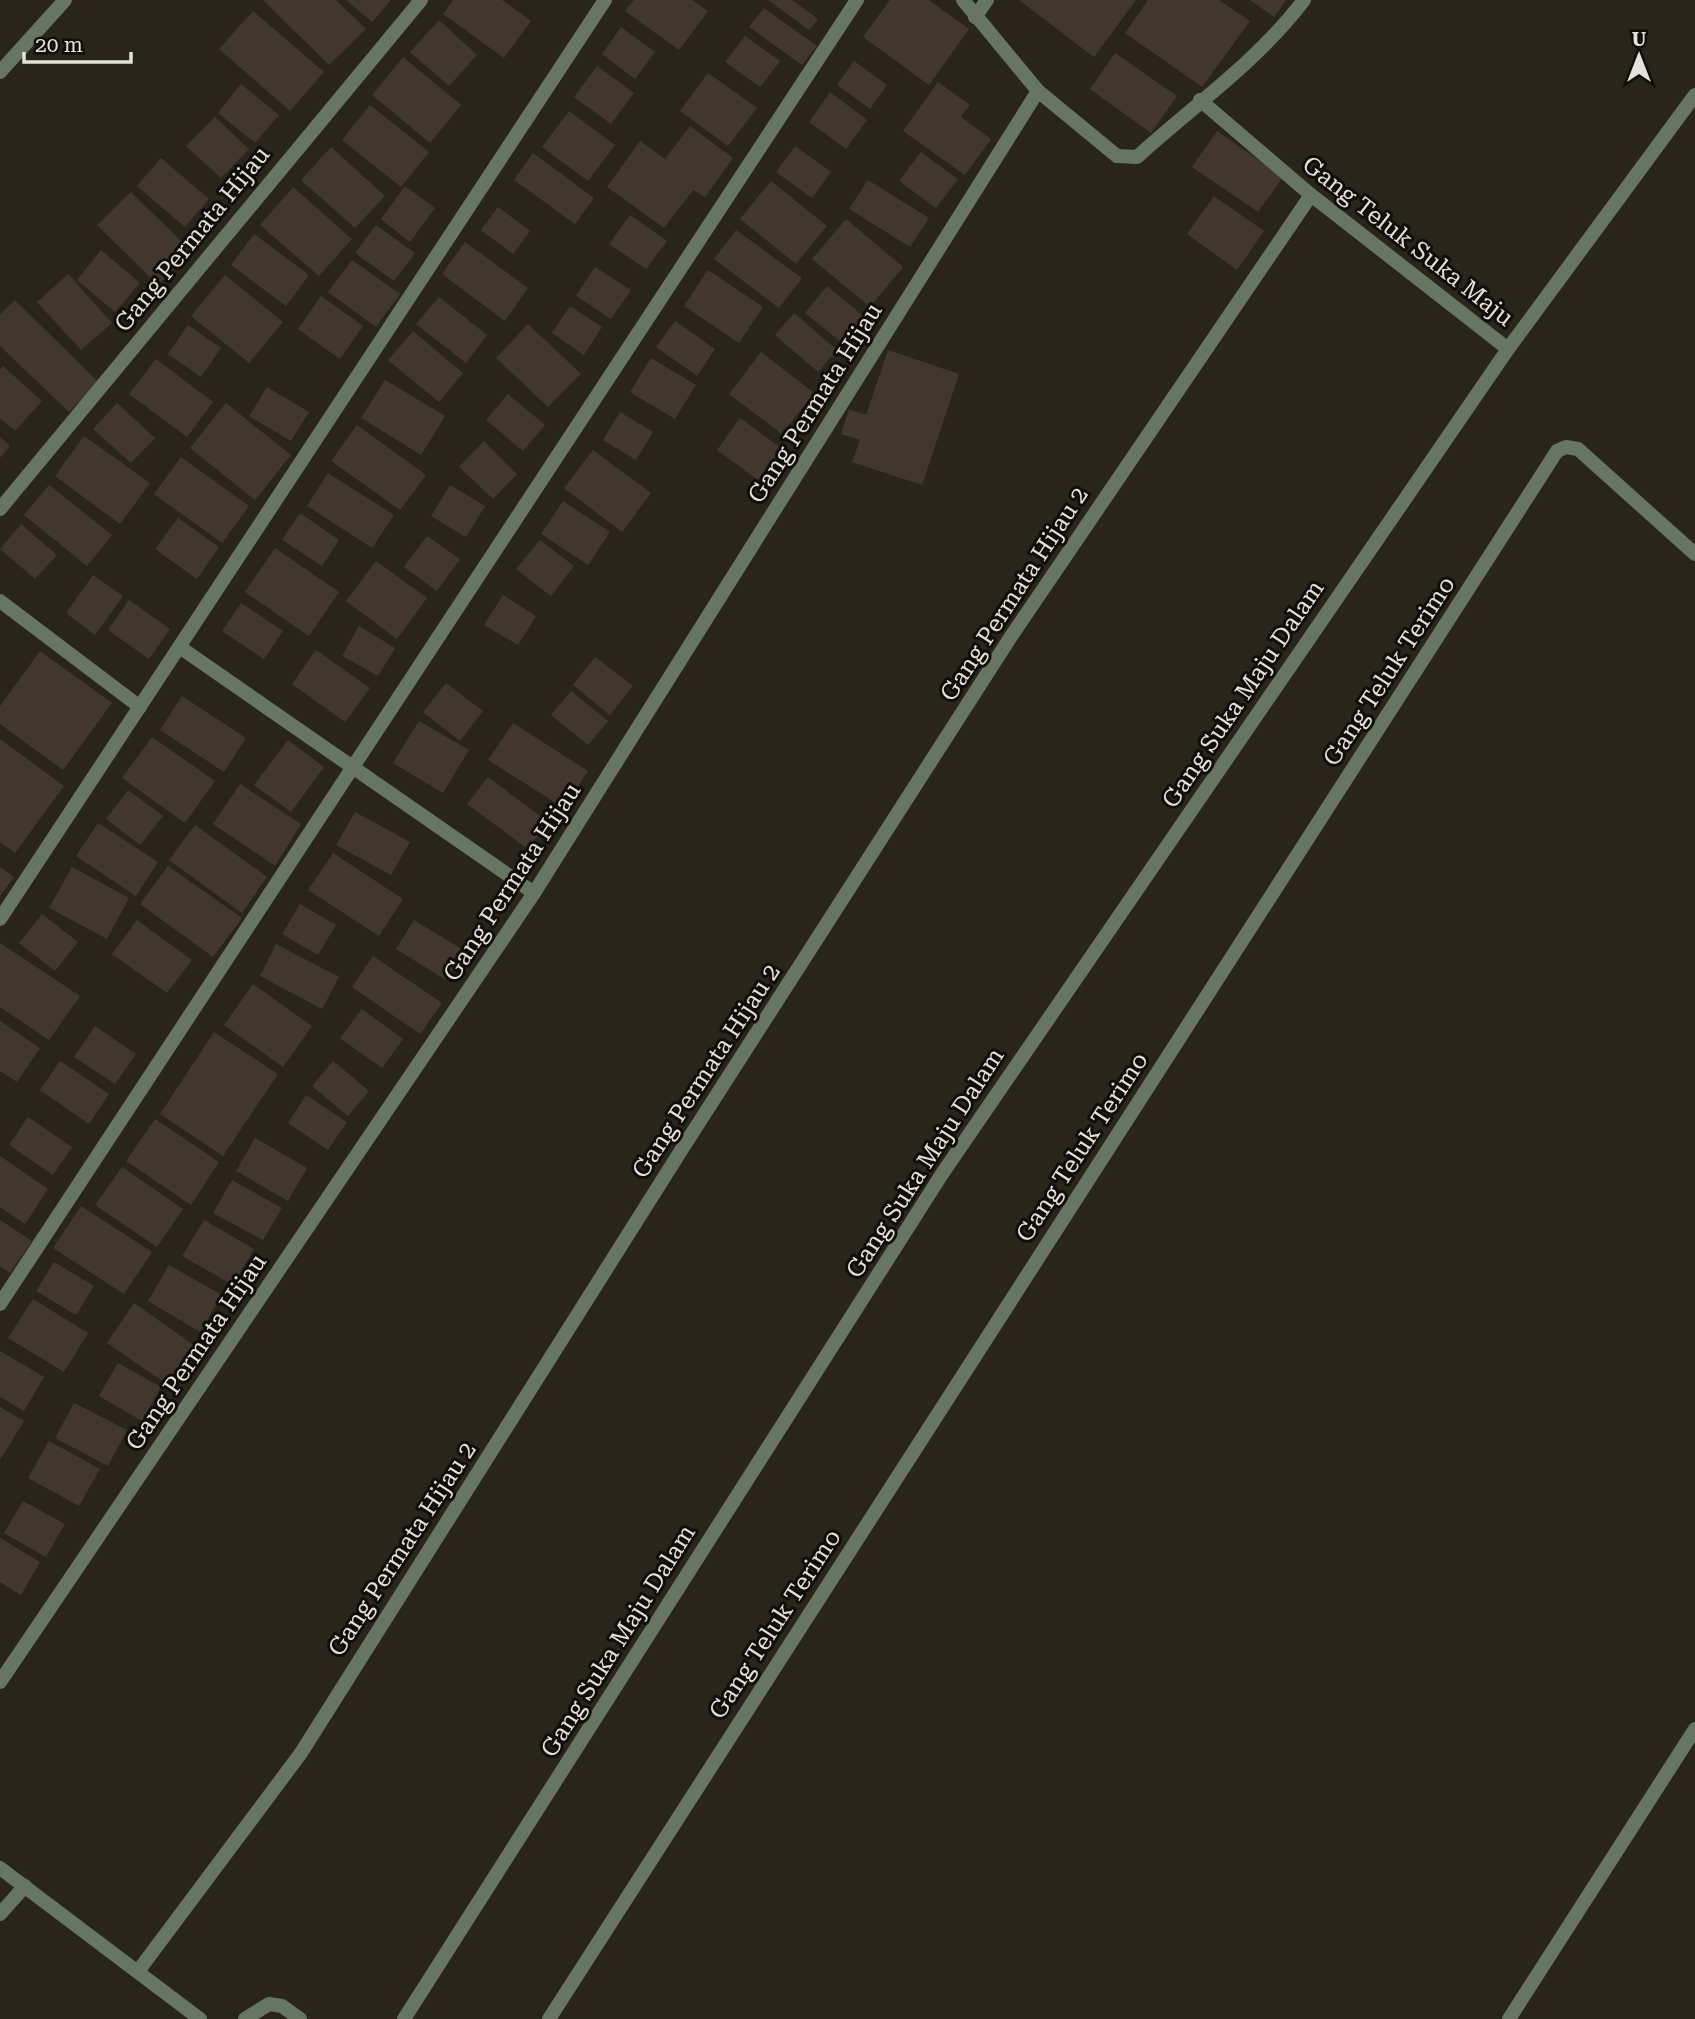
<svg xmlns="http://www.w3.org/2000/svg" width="1695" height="2019" font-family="'Roboto Serif',serif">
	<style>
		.building { fill: #41372f }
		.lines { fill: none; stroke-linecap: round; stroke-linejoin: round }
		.service { stroke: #667662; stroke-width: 14 }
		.minor { stroke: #667662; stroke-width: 14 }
		.labels { text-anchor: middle; stroke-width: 6; stroke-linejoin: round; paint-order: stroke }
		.street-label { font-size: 24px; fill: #e4e1da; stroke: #110e0a }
	</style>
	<rect width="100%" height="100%" fill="#2a251b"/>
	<g class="building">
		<path d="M 263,0 L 336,0 L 366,29 L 329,65 Z"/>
		<path d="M 346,0 L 391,0 L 372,22 Z"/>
		<path d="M 453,0 L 502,0 L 531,21 L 504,58 L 443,14 Z"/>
		<path d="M 634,0 L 692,0 L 708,11 L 679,50 L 625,11 Z"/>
		<path d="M 768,0 L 792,0 L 818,19 L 809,30 Z"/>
		<path d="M 890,0 L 929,0 L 969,29 L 929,85 L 863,37 Z"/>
		<path d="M 1019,0 L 1136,0 L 1094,57 Z"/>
		<path d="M 1148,0 L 1219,0 L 1250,21 L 1202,87 L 1125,33 Z"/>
		<path d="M 1250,0 L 1286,0 L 1274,17 Z"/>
		<path d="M 764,8 L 817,46 L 802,65 L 749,27 Z"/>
		<path d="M 253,11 L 324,72 L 290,111 L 219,49 Z"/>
		<path d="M 439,20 L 477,55 L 449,86 L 410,52 Z"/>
		<path d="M 621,27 L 655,52 L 635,79 L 602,54 Z"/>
		<path d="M 745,36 L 780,61 L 760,87 L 725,62 Z"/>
		<path d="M 1115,53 L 1177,96 L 1151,133 L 1090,89 Z"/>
		<path d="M 403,57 L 461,105 L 430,143 L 372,95 Z"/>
		<path d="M 854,61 L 887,85 L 870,109 L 837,85 Z"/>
		<path d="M 597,66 L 634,93 L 611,124 L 574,97 Z"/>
		<path d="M 708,73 L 757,108 L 728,146 L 680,111 Z"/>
		<path d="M 938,82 L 970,105 L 961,117 L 991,139 L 965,175 L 903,131 Z"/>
		<path d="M 241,84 L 279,115 L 255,143 L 218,113 Z"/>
		<path d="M 830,92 L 867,120 L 846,149 L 809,122 Z"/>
		<path d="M 370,105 L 429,152 L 401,187 L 342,140 Z"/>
		<path d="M 569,111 L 615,145 L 588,181 L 542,147 Z"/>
		<path d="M 215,117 L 249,149 L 221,178 L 186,146 Z"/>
		<path d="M 690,126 L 733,158 L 705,197 L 693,190 L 664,228 L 607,187 L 640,141 L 665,159 Z"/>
		<path d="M 1217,131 L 1283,177 L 1258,212 L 1192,167 Z"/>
		<path d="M 795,146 L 831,172 L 812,198 L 776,172 Z"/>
		<path d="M 331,147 L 385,196 L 355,228 L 301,180 Z"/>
		<path d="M 921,152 L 958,179 L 936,208 L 899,181 Z"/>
		<path d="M 533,153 L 594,198 L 575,224 L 514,180 Z"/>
		<path d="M 161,158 L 209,199 L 185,227 L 137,186 Z"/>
		<path d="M 868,180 L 929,218 L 910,247 L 849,209 Z"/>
		<path d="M 771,181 L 827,226 L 796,264 L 740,219 Z"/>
		<path d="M 405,186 L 435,208 L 410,242 L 381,219 Z"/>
		<path d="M 293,187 L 352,239 L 319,276 L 260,225 Z"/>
		<path d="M 131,192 L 192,252 L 158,285 L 97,225 Z"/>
		<path d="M 1214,196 L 1264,231 L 1237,270 L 1187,234 Z"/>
		<path d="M 498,207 L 530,231 L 513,254 L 481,230 Z"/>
		<path d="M 630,215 L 667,241 L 646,269 L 609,244 Z"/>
		<path d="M 846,219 L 903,267 L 870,307 L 812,259 Z"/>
		<path d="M 376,225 L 415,253 L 394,281 L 355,253 Z"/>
		<path d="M 736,230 L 802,278 L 779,308 L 714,259 Z"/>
		<path d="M 254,234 L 309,275 L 286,306 L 231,265 Z"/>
		<path d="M 465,242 L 528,288 L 505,321 L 442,274 Z"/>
		<path d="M 101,250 L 140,283 L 115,312 L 77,280 Z"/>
		<path d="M 352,260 L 400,294 L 376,327 L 328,292 Z"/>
		<path d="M 595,267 L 631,290 L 611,319 L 576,296 Z"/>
		<path d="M 708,270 L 763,307 L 739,343 L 684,306 Z"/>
		<path d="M 68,274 L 112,323 L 81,350 L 37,302 Z"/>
		<path d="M 225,275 L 283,322 L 249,363 L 191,316 Z"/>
		<path d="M 827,286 L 867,319 L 846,346 L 805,313 Z"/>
		<path d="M 321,296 L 363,326 L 340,359 L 298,329 Z"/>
		<path d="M 439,297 L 487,335 L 466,363 L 416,324 Z"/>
		<path d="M 15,300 L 98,382 L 69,412 L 0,346 L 0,315 Z"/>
		<path d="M 570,306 L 602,327 L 584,355 L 552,333 Z"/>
		<path d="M 794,313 L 837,350 L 818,372 L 775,335 Z"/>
		<path d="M 675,321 L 715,349 L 697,376 L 656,347 Z"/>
		<path d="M 528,324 L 581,374 L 548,407 L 496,358 Z"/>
		<path d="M 188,325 L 221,348 L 201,377 L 168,354 Z"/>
		<path d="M 413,331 L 463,373 L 439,402 L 388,360 Z"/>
		<path d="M 888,350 L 959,374 L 922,485 L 852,462 L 860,440 L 841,434 L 849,409 L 866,415 Z"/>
		<path d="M 761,352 L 814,393 L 782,434 L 729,394 Z"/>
		<path d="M 651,358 L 696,385 L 675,419 L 630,392 Z"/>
		<path d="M 156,359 L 213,402 L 187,437 L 129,394 Z"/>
		<path d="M 3,366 L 42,401 L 15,431 L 0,418 L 0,369 Z"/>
		<path d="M 385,380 L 445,416 L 421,455 L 361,418 Z"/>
		<path d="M 267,387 L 309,412 L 291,441 L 249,416 Z"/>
		<path d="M 508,394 L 545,425 L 523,451 L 486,420 Z"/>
		<path d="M 117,403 L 155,438 L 131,463 L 93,429 Z"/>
		<path d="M 226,403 L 291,455 L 255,500 L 190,448 Z"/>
		<path d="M 620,412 L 653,432 L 636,460 L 603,440 Z"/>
		<path d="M 740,418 L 781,448 L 758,480 L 717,450 Z"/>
		<path d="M 357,425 L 426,475 L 400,510 L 331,461 Z"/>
		<path d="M 84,436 L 150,483 L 120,524 L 55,476 Z"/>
		<path d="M 0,437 L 10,446 L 0,458 Z"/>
		<path d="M 484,441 L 517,474 L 493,499 L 459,467 Z"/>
		<path d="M 593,450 L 651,493 L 622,532 L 564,488 Z"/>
		<path d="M 181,457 L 249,506 L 222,543 L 154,494 Z"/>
		<path d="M 328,473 L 394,515 L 372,548 L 307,506 Z"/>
		<path d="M 49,485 L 112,535 L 87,566 L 24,515 Z"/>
		<path d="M 450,485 L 485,506 L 466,537 L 431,516 Z"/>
		<path d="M 563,501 L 610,532 L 588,565 L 541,534 Z"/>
		<path d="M 300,513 L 339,540 L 322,566 L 282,540 Z"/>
		<path d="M 178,518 L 219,547 L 197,579 L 155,549 Z"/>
		<path d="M 21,524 L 57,555 L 35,579 L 0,549 Z"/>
		<path d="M 427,536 L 460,559 L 437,591 L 404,567 Z"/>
		<path d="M 540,540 L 574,566 L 551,596 L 516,569 Z"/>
		<path d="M 275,548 L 339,592 L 309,636 L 245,592 Z"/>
		<path d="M 376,561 L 427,598 L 397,639 L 346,601 Z"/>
		<path d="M 93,575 L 123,596 L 95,635 L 66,613 Z"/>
		<path d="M 503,595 L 536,616 L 518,645 L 484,625 Z"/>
		<path d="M 129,600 L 170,629 L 149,659 L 108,630 Z"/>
		<path d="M 241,603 L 283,631 L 264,659 L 222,631 Z"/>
		<path d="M 359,626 L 395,648 L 378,676 L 342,656 Z"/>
		<path d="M 316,650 L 370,688 L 345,722 L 292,684 Z"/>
		<path d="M 40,651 L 112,703 L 63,770 L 0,724 L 0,706 Z"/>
		<path d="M 595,657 L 633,686 L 610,715 L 573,685 Z"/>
		<path d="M 446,683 L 483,711 L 460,741 L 423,712 Z"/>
		<path d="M 571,691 L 608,721 L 588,745 L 551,715 Z"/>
		<path d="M 182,696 L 246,738 L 224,772 L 160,730 Z"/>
		<path d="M 419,721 L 469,750 L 443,793 L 393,763 Z"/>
		<path d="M 513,723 L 588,771 L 564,808 L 488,760 Z"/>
		<path d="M 152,737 L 215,781 L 185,823 L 122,778 Z"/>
		<path d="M 0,739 L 64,786 L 15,853 L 0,842 Z"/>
		<path d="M 288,740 L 324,767 L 291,812 L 254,785 Z"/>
		<path d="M 488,777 L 548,822 L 528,849 L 467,804 Z"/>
		<path d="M 240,784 L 301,824 L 275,866 L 213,824 Z"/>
		<path d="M 128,790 L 163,816 L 140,845 L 106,819 Z"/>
		<path d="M 355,812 L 410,842 L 391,875 L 336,845 Z"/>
		<path d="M 98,823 L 158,862 L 136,896 L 76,856 Z"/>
		<path d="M 195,825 L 267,877 L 242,913 L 169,860 Z"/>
		<path d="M 333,853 L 403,899 L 379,936 L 308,890 Z"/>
		<path d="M 168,866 L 242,918 L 213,957 L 140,904 Z"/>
		<path d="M 0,867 L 14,877 L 0,896 Z"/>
		<path d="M 72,867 L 129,898 L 107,939 L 49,908 Z"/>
		<path d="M 300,904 L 336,925 L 318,955 L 282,934 Z"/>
		<path d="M 42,914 L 78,942 L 55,971 L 19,943 Z"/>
		<path d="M 137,920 L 192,960 L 167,993 L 112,954 Z"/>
		<path d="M 414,920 L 465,951 L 446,980 L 396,949 Z"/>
		<path d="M 0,943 L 80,996 L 49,1040 L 0,1007 Z"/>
		<path d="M 276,944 L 339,977 L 322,1009 L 260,976 Z"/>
		<path d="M 373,956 L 442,1003 L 420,1034 L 352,987 Z"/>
		<path d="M 253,984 L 312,1026 L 283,1067 L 224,1025 Z"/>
		<path d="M 362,1009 L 403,1039 L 382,1068 L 340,1038 Z"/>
		<path d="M 0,1021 L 40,1048 L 17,1082 L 0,1071 Z"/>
		<path d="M 95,1026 L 136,1054 L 115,1084 L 74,1057 Z"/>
		<path d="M 214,1032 L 278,1074 L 223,1156 L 160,1114 Z"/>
		<path d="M 60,1061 L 109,1094 L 89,1124 L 40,1090 Z"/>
		<path d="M 333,1061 L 369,1091 L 348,1116 L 312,1086 Z"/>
		<path d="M 306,1095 L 347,1122 L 328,1150 L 288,1123 Z"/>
		<path d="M 28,1117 L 72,1147 L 53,1175 L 9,1145 Z"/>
		<path d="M 155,1119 L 219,1162 L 191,1205 L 126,1161 Z"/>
		<path d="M 255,1138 L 307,1168 L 288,1201 L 236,1171 Z"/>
		<path d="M 0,1156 L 48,1189 L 25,1224 L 0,1207 Z"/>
		<path d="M 122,1167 L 183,1209 L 157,1247 L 95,1205 Z"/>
		<path d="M 232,1180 L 282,1208 L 263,1240 L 213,1213 Z"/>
		<path d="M 81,1206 L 152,1252 L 124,1294 L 53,1248 Z"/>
		<path d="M 0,1220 L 32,1241 L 10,1273 L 0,1266 Z"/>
		<path d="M 204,1220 L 254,1249 L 233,1285 L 182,1256 Z"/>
		<path d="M 54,1262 L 94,1286 L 76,1315 L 36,1291 Z"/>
		<path d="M 169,1265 L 222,1295 L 200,1332 L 148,1301 Z"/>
		<path d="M 33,1299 L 88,1333 L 64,1372 L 8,1338 Z"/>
		<path d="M 134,1303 L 195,1346 L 168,1385 L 107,1343 Z"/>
		<path d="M 0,1351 L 44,1377 L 24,1411 L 0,1397 Z"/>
		<path d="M 118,1363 L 161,1387 L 142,1421 L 99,1396 Z"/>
		<path d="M 74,1403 L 127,1430 L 108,1466 L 55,1438 Z"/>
		<path d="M 0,1407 L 24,1421 L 0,1460 Z"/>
		<path d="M 49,1441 L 100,1469 L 79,1506 L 28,1478 Z"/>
		<path d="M 23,1501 L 65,1524 L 46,1557 L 4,1533 Z"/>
		<path d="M 0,1538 L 40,1562 L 21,1595 L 0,1582 Z"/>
	</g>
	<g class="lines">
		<path class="service" d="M 975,17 L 987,0"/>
		<g class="minor">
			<path d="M 0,72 L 65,0"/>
			<path d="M 1038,91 L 1117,156 L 1137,157 C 1194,105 1257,62 1304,0"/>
			<path d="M 1200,100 L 1311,195 L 1508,349 L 1695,95"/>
			<path d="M 0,509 L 421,0"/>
			<path d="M 0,601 L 140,707"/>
			<path d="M 181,648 L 534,893"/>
			<path d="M 0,919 L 605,0"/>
			<path d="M 0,1304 L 857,0"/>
			<path d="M 0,1682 L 534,893 L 1038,91 L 963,0"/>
			<path d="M 0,1868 L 200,2019"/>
			<path d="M 0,1914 L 25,1886"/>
			<path d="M 139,1970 L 301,1753 L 682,1149 L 1010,638 L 1311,195"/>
			<path d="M 245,2019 L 269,2004 L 282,2006 L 300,2019"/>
			<path d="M 404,2019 L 942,1174 L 1508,349"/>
			<path d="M 549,2019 L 1557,451 L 1566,447 L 1578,449 L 1695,554"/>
			<path d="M 1509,2019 L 1695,1729"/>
		</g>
	</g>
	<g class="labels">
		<g class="street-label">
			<text transform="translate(192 239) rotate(-51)" y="8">Gang Permata Hijau</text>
			<text transform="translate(1408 241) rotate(38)" y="8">Gang Teluk Suka Maju</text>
			<text transform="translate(815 403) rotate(-58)" y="8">Gang Permata Hijau</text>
			<text transform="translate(1014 594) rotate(-57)" y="8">Gang Permata Hijau 2</text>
			<text transform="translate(1389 671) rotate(-57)" y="8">Gang Teluk Terimo</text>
			<text transform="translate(1243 694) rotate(-56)" y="8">Gang Suka Maju Dalam</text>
			<text transform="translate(512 882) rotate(-57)" y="8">Gang Permata Hijau</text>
			<text transform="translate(706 1071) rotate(-57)" y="8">Gang Permata Hijau 2</text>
			<text transform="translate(1082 1147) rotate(-57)" y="8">Gang Teluk Terimo</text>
			<text transform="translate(925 1163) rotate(-57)" y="8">Gang Suka Maju Dalam</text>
			<text transform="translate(196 1352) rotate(-56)" y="8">Gang Permata Hijau</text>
			<text transform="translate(402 1549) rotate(-57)" y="8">Gang Permata Hijau 2</text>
			<text transform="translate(775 1624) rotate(-57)" y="8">Gang Teluk Terimo</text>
			<text transform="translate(618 1641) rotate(-58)" y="8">Gang Suka Maju Dalam</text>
		</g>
	</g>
	<g transform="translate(1639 56)" stroke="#110e0a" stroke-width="5" paint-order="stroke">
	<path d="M0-5L12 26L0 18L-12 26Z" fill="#e4e1da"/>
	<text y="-10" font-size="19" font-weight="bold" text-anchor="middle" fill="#e4e1da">U</text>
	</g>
	<path d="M24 52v10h107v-10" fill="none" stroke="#e4e1da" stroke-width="3.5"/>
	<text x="35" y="52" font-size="21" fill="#e4e1da" stroke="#110e0a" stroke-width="5" paint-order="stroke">20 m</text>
</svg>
